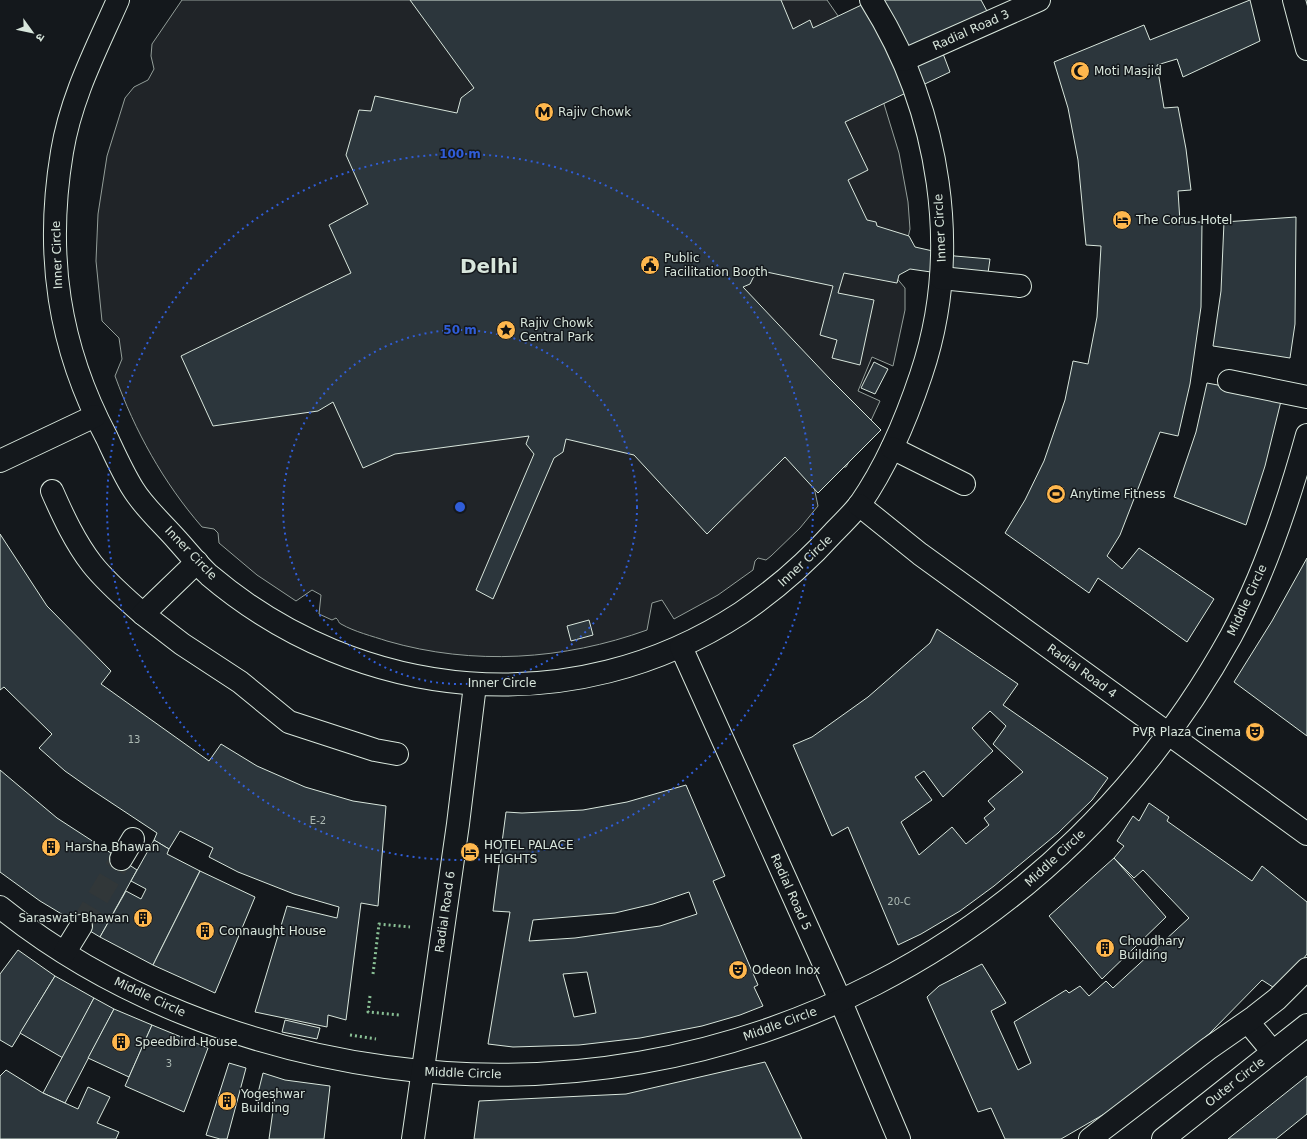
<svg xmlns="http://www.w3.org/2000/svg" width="1307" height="1139" font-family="'DejaVu Sans','Noto Sans Devanagari',sans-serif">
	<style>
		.green { fill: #202428; stroke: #939e99 }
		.building { fill: #2c363c; stroke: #d8e6dc; fill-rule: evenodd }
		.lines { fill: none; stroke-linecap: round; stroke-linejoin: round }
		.minor-tunnel { stroke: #313739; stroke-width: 22; stroke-dasharray: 22 11; stroke-linecap: butt }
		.minor-casing { stroke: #d8e6dc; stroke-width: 24 }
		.major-casing { stroke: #d8e6dc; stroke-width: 24 }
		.minor { stroke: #14181c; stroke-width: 22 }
		.major { stroke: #14181c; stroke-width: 22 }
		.hedge { stroke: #8ac095; stroke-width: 3; stroke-dasharray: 2 3; stroke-linecap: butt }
		.ring { fill: none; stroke: #305dd8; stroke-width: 2; stroke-dasharray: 2 4 }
		.labels { text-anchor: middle; stroke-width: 3; stroke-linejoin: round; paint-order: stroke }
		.number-label { font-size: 10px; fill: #adbab4 }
		.street-label { font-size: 12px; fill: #d8e6dc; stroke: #14181c }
		.poi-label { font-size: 12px; fill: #d8e6dc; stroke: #14181c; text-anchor: start }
		.town-label { font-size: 20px; font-weight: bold; fill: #d8e6dc; stroke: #14181c }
		.centre { fill: #305dd8; stroke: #14181c; stroke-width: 2 }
		.ring-label { font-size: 12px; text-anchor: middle; font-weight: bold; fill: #305dd8; stroke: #14181c; stroke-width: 3; stroke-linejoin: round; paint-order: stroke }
	</style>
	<rect width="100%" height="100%" fill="#14181c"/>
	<path class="green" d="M 182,0 L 827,0 L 845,26 L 880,91 L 899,153 L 908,202 L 910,229 L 907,242 L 890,270 L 905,288 L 905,310 L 893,366 L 872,357 L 858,391 L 880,401 L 862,440 L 846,467 L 827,467 L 813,482 L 818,506 L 800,528 L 771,556 L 766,560 L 758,558 L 755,561 L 753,570 L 718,595 L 674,619 L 662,600 L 652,603 L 647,630 C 564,660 473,666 387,641 C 372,636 355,632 341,624 C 338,623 339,620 336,618 L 332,620 L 319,614 L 321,595 L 312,590 L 296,601 L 257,575 L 219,543 L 218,533 L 214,529 L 202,527 C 163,482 135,431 115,376 L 122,359 L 119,338 L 102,321 L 96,261 L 98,214 L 107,156 L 125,98 L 134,87 L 148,80 L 154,69 L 151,56 L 152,44 Z"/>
	<g class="building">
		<path d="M 410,0 L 781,0 L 793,29 L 810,20 L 813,28 L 872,0 L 981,0 L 995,26 L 942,51 L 950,72 L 845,122 L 868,170 L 848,180 L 867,220 L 876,222 L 877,226 L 909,236 L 915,247 L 955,256 L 990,259 L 987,280 L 910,269 L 899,275 L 897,283 L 844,273 L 838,293 L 874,300 L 860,365 L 832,358 L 837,340 L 820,335 L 833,286 L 757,270 L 750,284 L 743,287 L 830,379 L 881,430 L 818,493 L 785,457 L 707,534 L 634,455 L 566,439 L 563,452 L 554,458 L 493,599 L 476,590 L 534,454 L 526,444 L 529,436 L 395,454 L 363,468 L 333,402 L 318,411 L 213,426 L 181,356 L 351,273 L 329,225 L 368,204 L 346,155 L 359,110 L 371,111 L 375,96 L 457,113 L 461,98 L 474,88 Z"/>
		<path d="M 1250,0 L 1260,41 L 1183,77 L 1177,59 L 1157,65 L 1164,108 L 1178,107 L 1186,149 L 1191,190 L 1178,191 L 1180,222 L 1202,222 L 1201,307 L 1190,384 L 1178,436 L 1160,432 L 1120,535 L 1107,556 L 1122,569 L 1139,548 L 1214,599 L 1187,642 L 1098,578 L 1089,593 L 1005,533 L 1025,500 L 1044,461 L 1065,400 L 1073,361 L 1088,364 L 1097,317 L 1101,246 L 1086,245 L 1078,160 L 1068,108 L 1054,62 L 1144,25 L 1150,40 Z"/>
		<path d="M 1296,217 L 1295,324 L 1290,358 L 1213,346 L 1221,291 L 1224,222 Z"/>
		<path d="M 874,362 L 888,369 L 875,394 L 861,388 Z"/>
		<path d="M 1207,383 L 1282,397 L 1265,466 L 1246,525 L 1174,497 L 1196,432 Z"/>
		<path d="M 0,534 L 47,606 L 111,671 L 101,684 L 209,761 L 221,744 L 257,766 L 305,787 L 353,801 L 386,806 L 378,906 L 361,903 L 346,1020 L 328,1015 L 327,1027 L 255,1012 L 287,906 L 337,918 L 339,907 L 294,894 L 238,872 L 209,857 L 213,848 L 180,831 L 169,849 L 154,840 L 157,833 L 92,790 L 65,771 L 39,748 L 52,734 L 4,687 L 0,690 Z"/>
		<path d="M 1307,558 L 1307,736 L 1234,682 L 1272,621 Z"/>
		<path d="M 589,620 L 593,635 L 571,641 L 567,626 Z"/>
		<path d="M 937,629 L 1018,684 L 1003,705 L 1108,778 L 1092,800 L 1058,833 L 994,886 L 960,911 L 921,934 L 898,945 L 848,827 L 832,836 L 793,745 L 812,737 L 868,697 L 930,643 ZM 990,711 L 1006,726 L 993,744 L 1023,772 L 988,801 L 995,809 L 984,818 L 989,825 L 966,844 L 952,827 L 919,855 L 901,822 L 932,800 L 915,777 L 924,771 L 943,797 L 993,751 L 972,728 Z"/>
		<path d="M 0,770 L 57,818 L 137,870 L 100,937 L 40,901 L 0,872 Z"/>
		<path d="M 686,785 L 725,876 L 713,881 L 758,985 L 754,987 L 763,1006 L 740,1015 L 702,1026 L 640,1038 L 579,1045 L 513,1047 L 488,1044 L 510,912 L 493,911 L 506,812 L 522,813 L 583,810 L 627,802 ZM 689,892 L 697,914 L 660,926 L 575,938 L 529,941 L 533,920 L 615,913 L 653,904 ZM 587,972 L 596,1013 L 574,1017 L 563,974 Z"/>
		<path d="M 1149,803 L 1169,817 L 1167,821 L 1252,881 L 1262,866 L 1307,902 L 1307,954 L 1279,991 L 1262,980 L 1209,1034 L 1125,1102 L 1061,1139 L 1005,1139 L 991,1108 L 978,1112 L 927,997 L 939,986 L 982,964 L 1006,1003 L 991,1011 L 1018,1070 L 1031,1063 L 1014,1022 L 1066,990 L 1069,993 L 1080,986 L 1089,996 L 1106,981 L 1113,988 L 1189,918 L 1143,870 L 1134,878 L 1114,858 L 1124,846 L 1117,841 L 1133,816 L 1139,821 Z"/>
		<path d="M 154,840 L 169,849 L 167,854 L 200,871 L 153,965 L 100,937 L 126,891 L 141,899 L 146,889 L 131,881 Z"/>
		<path d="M 1114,858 L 1166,917 L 1102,979 L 1049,916 Z"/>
		<path d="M 200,871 L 255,897 L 215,993 L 153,965 Z"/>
		<path d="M 18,950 L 55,976 L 12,1047 L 0,1040 L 0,974 Z"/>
		<path d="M 55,976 L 94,998 L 63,1058 L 20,1033 Z"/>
		<path d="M 94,998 L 114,1009 L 65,1103 L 43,1093 Z"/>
		<path d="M 114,1009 L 152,1025 L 129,1077 L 88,1058 Z"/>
		<path d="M 285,1020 L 320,1028 L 317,1039 L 282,1032 Z"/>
		<path d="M 152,1025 L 208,1048 L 184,1112 L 125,1086 Z"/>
		<path d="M 765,1062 L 802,1139 L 474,1139 L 479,1101 L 626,1094 Z"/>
		<path d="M 229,1063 L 246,1068 L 227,1139 L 220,1139 L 206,1135 Z"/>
		<path d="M 6,1070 L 43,1093 L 78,1109 L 88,1087 L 110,1097 L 97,1123 L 119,1132 L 116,1139 L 0,1139 L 0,1076 Z"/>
		<path d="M 263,1073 L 285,1080 L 330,1086 L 324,1139 L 269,1139 L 275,1096 L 258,1093 Z"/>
		<path d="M 1307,1076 L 1307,1114 L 1276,1139 L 1228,1139 Z"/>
	</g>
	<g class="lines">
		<path class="minor-tunnel" d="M 81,926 L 121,859"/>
		<g class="minor-casing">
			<g id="minor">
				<path d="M 118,0 C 96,50 71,97 62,152 C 45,254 58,346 107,438 C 115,455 123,473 133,489 C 144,507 162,523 177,540 C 187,551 197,564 209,575 C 360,703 573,723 741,613 C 775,590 806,563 834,532 C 843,523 852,514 860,504 C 887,465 906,420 921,375 C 963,251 940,110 871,0"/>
				<path d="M 1294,0 L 1307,49"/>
				<path d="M 904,60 L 1039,0"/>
				<path d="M 941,278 L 1020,286"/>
				<path d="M 1229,381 L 1307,397"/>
				<path d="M 892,448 L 964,484"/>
				<path d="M 0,461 L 95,416"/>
				<path d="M 52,491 C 63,516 75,542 92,564 C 107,583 125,598 143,614"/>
				<path d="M 859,505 L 920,554 L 1307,834"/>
				<path d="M 197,562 L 143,614 L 182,644 L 240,682 L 289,722 L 375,750 L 397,754"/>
				<path d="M 681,647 L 841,1002 L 899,1139"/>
				<path d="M 121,859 L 133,839"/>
				<path d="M 0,907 C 109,995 248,1048 386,1067 C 733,1114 1062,942 1231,636 C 1265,573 1288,504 1307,435"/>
				<path d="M 65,952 L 81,926"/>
				<path d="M 1248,1022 L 1273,1052"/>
				<path d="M 413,1139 L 458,824 L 475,685"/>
				<path d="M 1090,1139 L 1208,1049 L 1254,1017 L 1277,999 L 1307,969"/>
			</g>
		</g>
		<g class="major-casing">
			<path id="major" d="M 1163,1139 L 1307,1025"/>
		</g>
		<use href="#minor" class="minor"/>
		<use href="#major" class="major"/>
		<g class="hedge">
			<path d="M 373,974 L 379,924 L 410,927"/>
			<path d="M 370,996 L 368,1012 L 400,1015"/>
			<path d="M 350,1035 L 376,1039"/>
		</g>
	</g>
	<g class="ring">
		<circle cx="460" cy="507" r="177"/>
		<circle cx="460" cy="507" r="353"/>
	</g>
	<defs>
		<g id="mosque-disc" transform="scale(1)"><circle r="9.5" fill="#ffb74d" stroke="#14181c"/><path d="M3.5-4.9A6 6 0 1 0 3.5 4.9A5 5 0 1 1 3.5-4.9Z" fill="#111"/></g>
		<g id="metro-disc" transform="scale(1)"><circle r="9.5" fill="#ffb74d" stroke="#14181c"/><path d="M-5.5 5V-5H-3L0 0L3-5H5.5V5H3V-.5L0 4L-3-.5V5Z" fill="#111"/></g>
		<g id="hotel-disc" transform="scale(1)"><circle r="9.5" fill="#ffb74d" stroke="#14181c"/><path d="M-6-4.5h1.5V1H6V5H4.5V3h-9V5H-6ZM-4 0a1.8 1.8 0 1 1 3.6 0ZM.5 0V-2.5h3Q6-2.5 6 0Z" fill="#111"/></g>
		<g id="civic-disc" transform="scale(1)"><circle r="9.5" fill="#ffb74d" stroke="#14181c"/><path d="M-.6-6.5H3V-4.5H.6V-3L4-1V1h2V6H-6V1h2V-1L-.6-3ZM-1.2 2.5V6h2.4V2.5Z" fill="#111"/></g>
		<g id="sight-disc" transform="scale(1)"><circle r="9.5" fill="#ffb74d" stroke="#14181c"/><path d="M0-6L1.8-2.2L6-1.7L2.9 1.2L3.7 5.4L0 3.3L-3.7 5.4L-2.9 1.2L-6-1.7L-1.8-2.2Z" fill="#111"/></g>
		<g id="stadium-disc" transform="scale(1)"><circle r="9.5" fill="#ffb74d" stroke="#14181c"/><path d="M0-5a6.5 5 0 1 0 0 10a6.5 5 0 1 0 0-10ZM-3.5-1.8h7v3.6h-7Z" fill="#111"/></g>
		<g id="theatre-disc" transform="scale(1)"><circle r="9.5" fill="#ffb74d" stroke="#14181c"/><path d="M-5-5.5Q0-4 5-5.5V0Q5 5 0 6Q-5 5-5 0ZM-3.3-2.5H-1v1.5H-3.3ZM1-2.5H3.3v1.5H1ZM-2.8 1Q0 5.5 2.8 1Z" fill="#111"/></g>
		<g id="building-disc" transform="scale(1)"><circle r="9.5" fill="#ffb74d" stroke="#14181c"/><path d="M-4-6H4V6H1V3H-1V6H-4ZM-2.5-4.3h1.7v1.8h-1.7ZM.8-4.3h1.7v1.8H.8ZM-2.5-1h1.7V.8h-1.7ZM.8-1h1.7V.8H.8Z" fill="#111"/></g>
	</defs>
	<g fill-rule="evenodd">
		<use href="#mosque-disc" x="1080" y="71"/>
		<use href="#metro-disc" x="544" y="112"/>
		<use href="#hotel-disc" x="1122" y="220"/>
		<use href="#civic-disc" x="650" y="265"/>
		<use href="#sight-disc" x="506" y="330"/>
		<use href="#stadium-disc" x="1056" y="494"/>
		<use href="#theatre-disc" x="1255" y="732"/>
		<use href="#building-disc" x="51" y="847"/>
		<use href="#hotel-disc" x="470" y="852"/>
		<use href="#building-disc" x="143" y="918"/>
		<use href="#building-disc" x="205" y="931"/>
		<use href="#building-disc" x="1105" y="948"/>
		<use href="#theatre-disc" x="738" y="970"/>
		<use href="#building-disc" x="121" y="1042"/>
		<use href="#building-disc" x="227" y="1101"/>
	</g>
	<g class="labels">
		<g class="number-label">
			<text x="134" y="743">13</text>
			<text x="318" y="824">E-2</text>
			<text x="899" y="905">20-C</text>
			<text x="169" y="1067">3</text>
		</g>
		<g class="street-label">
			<text transform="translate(971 30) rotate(-24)" y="4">Radial Road 3</text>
			<text transform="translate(940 228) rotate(-93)" y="4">Inner Circle</text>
			<text transform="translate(57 255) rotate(-92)" y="4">Inner Circle</text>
			<text transform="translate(191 553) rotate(46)" y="4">Inner Circle</text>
			<text transform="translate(805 561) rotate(-43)" y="4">Inner Circle</text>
			<text transform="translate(1247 600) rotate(-65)" y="4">Middle Circle</text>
			<text transform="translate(1082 671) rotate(36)" y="4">Radial Road 4</text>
			<text x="502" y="687">Inner Circle</text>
			<text transform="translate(1055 858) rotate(-43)" y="4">Middle Circle</text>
			<text transform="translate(791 892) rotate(66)" y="4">Radial Road 5</text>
			<text transform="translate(445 912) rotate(-82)" y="4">Radial Road 6</text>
			<text transform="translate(150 997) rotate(25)" y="4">Middle Circle</text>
			<text transform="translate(780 1024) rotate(-20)" y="4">Middle Circle</text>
			<text transform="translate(463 1073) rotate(2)" y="4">Middle Circle</text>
			<text transform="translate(1235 1082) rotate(-38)" y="4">Outer Circle</text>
		</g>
		<g class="poi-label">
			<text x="1094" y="75">Moti Masjid</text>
			<text x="558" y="116">Rajiv Chowk</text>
			<text x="1136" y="224">The Corus Hotel</text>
			<text x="664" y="262">Public<tspan x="664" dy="14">Facilitation Booth</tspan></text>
			<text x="520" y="327">Rajiv Chowk<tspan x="520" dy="14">Central Park</tspan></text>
			<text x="1070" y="498">Anytime Fitness</text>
			<text x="1241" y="736" text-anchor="end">PVR Plaza Cinema</text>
			<text x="484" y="849">HOTEL PALACE<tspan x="484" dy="14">HEIGHTS</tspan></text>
			<text x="65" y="851">Harsha Bhawan</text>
			<text x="129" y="922" text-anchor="end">Saraswati Bhawan</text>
			<text x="219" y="935">Connaught House</text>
			<text x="1119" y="945">Choudhary<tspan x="1119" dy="14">Building</tspan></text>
			<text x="752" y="974">Odeon Inox</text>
			<text x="135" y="1046">Speedbird House</text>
			<text x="241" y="1098">Yogeshwar<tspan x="241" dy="14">Building</tspan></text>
		</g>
		<g class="town-label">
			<text x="489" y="273">Delhi</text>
		</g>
	</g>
	<circle cx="460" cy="507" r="6" class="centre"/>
	<g class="ring-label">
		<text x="460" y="158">100 m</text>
		<text x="460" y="334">50 m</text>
	</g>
	<g transform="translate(32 32) rotate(123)" stroke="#14181c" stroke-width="3" paint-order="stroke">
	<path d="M0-3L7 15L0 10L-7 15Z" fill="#d8e6dc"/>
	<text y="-6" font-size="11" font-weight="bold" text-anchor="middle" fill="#d8e6dc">उ</text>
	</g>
</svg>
